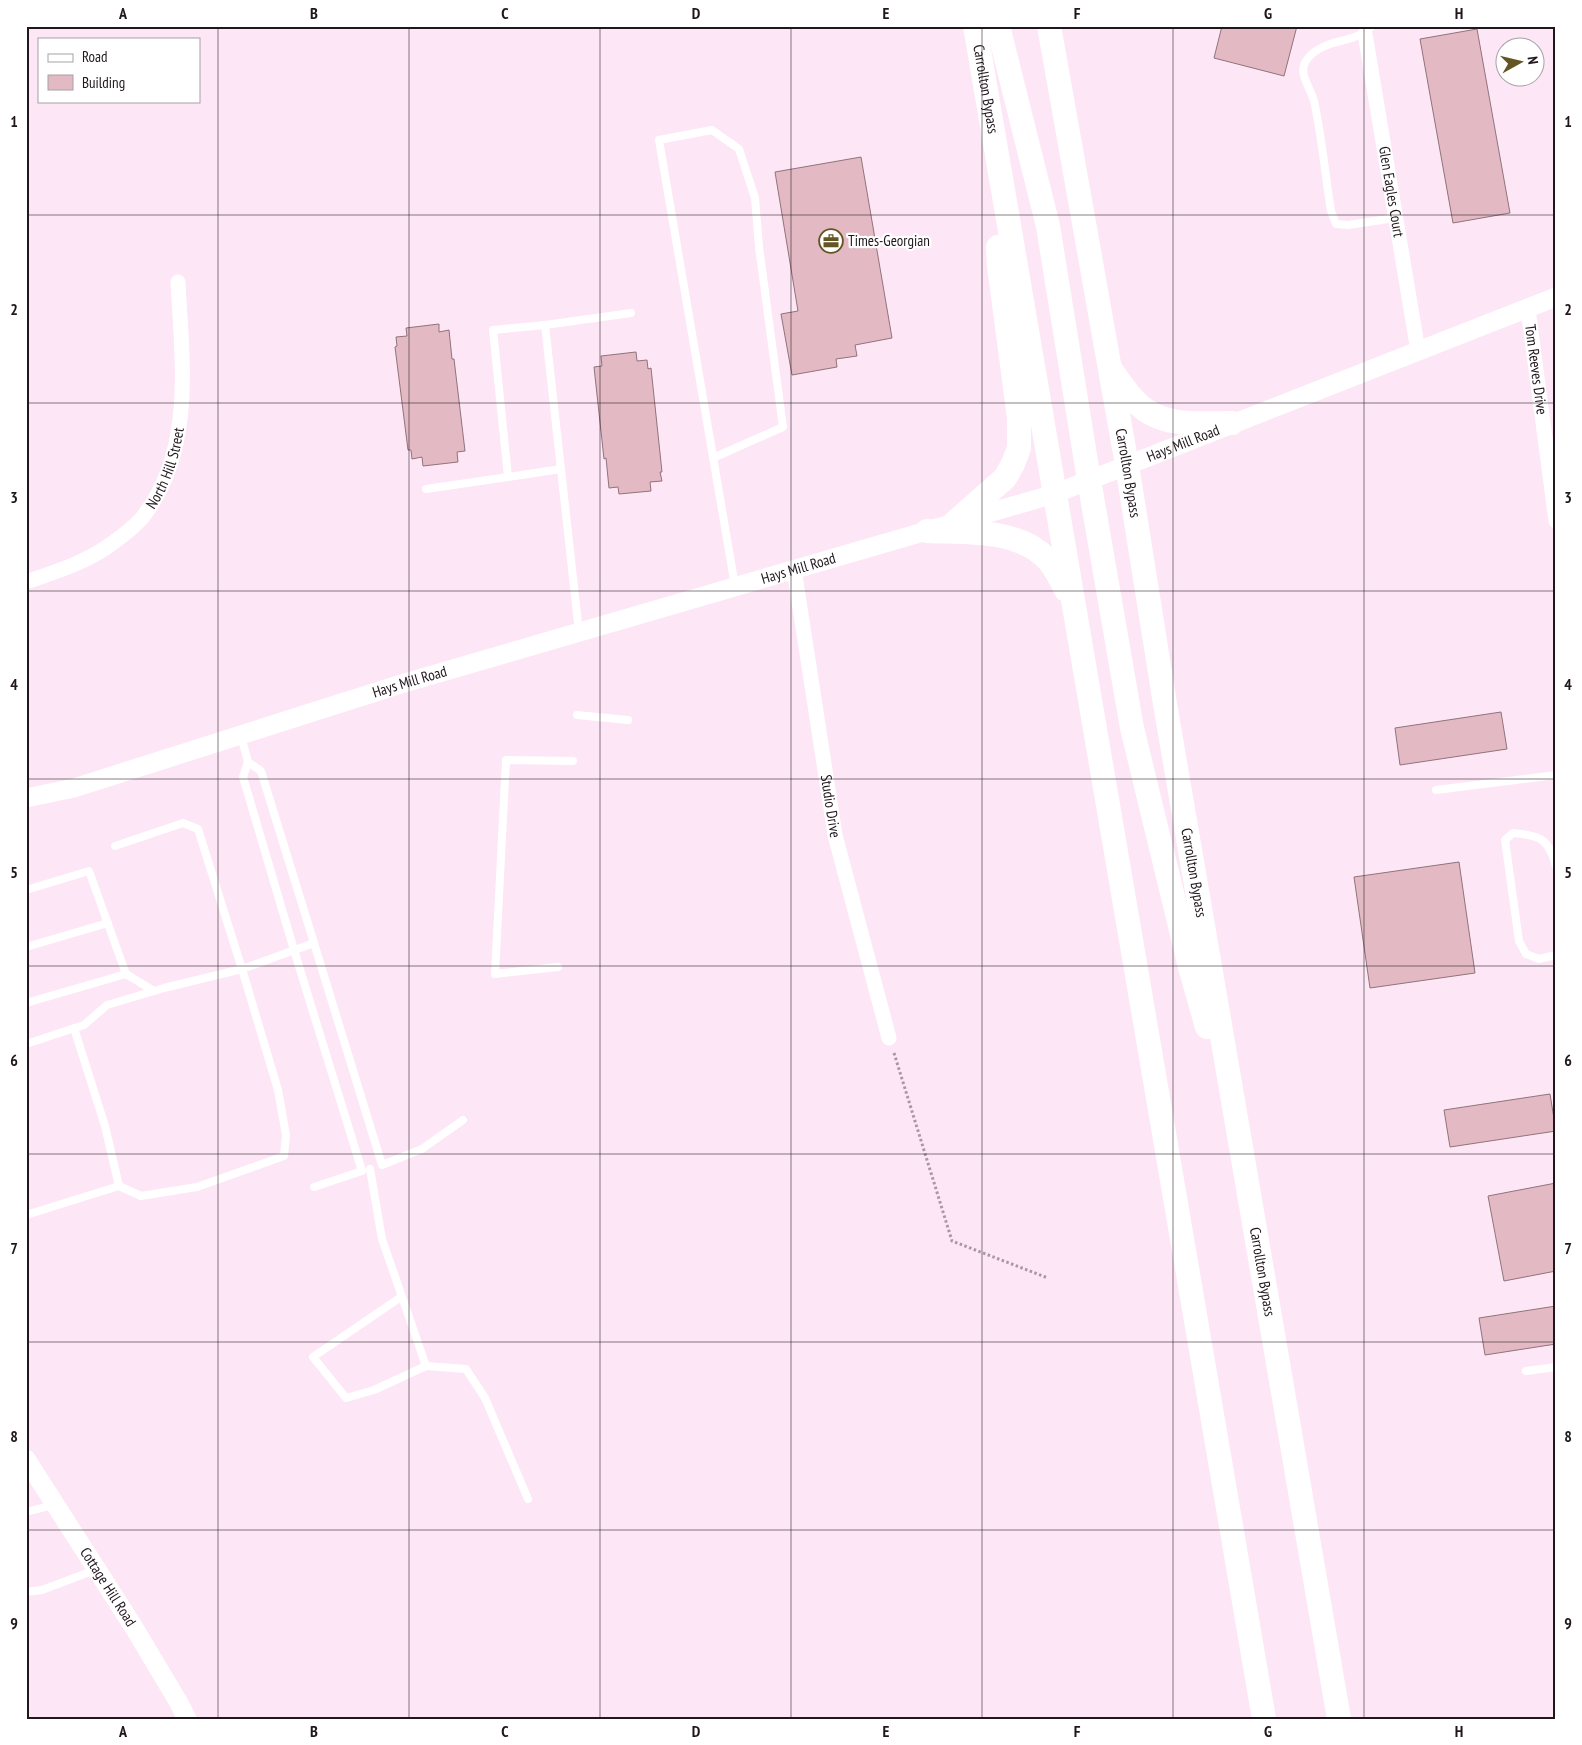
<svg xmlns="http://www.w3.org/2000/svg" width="1582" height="1745" font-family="'PT Sans Narrow',sans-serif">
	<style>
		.building { fill: #e3bac4; stroke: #91737a }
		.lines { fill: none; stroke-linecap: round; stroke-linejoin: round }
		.path { stroke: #a998a3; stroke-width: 3; stroke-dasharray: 2.5 2.5; stroke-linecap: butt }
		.service { stroke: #fff; stroke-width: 8 }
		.minor { stroke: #fff; stroke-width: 15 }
		.tertiary { stroke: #fff; stroke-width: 19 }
		.primary { stroke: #fff; stroke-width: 24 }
		.grid { fill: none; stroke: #20171d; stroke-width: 1; stroke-opacity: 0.55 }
		.labels { text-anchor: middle; stroke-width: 4.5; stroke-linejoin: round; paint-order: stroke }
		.street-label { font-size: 15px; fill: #20171d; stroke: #fff }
		.poi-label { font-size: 15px; fill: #20171d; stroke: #fff; text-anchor: start }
		.neatline { fill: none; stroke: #20171d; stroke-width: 2 }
		.grid-label { font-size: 16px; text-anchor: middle; font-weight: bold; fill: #20171d }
	</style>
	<rect width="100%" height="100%" fill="#fde6f5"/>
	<g class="building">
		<path d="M 1222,26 L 1297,26 L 1284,76 L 1214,58 Z"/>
		<path d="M 1477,29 L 1510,213 L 1453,223 L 1420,39 Z"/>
		<path d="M 861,157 L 892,338 L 855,345 L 857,356 L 836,359 L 837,367 L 792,375 L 781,314 L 798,311 L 775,172 Z"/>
		<path d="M 439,324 L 439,332 L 449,330 L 452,359 L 454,359 L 465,451 L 457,452 L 458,462 L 423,466 L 422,457 L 412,459 L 411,450 L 408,450 L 395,347 L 397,346 L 396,337 L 407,336 L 406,328 Z"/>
		<path d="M 636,352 L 637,361 L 647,360 L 648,369 L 651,368 L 662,472 L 660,472 L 662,481 L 650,482 L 651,491 L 619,494 L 618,487 L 609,488 L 606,458 L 604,459 L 594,367 L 602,366 L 601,356 Z"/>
		<path d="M 1501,712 L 1507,749 L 1400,765 L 1395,728 Z"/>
		<path d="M 1459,862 L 1475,973 L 1370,988 L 1354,877 Z"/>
		<path d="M 1550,1094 L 1556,1131 L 1450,1147 L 1444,1110 Z"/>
		<path d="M 1556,1183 L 1556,1271 L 1504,1281 L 1488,1196 Z"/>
		<path d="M 1556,1306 L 1556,1344 L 1485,1355 L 1479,1318 Z"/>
	</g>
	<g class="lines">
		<path class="path" d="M 894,1053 L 952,1241 L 1048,1278"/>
		<g class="service">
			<path d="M 1372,26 C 1354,45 1326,37 1308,58 C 1296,72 1310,86 1314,101 C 1322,137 1325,174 1331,211 L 1336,224 L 1348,225 L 1395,218"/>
			<path d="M 713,458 L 783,427 L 759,247 L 755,198 L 739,149 L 712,130 L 659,140 L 735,586"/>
			<path d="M 508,477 L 561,469"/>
			<path d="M 426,489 L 508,477 L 493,330 L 545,325"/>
			<path d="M 579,632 L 545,325 L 631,313"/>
			<path d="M 577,715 L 628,720"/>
			<path d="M 241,736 L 248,762 L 243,777 L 294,950 L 362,1171 L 314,1187"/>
			<path d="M 1436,790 L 1556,775"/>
			<path d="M 1556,866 C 1549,839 1540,835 1513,833 L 1505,840 L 1519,941 L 1526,954 L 1539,959 L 1556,955"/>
			<path d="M 26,890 L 89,871 L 126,974"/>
			<path d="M 314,943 L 382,1165 L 422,1149 L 463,1120"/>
			<path d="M 26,947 L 108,923"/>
			<path d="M 558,967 L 495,974 L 506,760 L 573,761"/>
			<path d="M 26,1003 L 126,974 L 154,991"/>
			<path d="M 74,1028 L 105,1126 L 119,1186 L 141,1196 L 197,1187 L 284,1156 L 286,1135 L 278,1090 L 242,969 L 198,829 L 183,823 L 115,846"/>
			<path d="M 26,1044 L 84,1025 L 107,1005 L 164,988 L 242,969 L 314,943 L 261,771 L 248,762"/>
			<path d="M 370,1169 L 382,1239 L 426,1366"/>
			<path d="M 26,1215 L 119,1186"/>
			<path d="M 401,1297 L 313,1357 L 346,1398 L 374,1390 L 426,1366 L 466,1369 L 485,1398 L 528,1499"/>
			<path d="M 1526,1371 L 1556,1367"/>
			<path d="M 26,1512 L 53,1505"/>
			<path d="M 26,1592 L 42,1590 L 95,1570"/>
		</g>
		<g class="minor">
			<path id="s1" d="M 1365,34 L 1418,351"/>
			<path id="s2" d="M 1528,309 L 1556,521"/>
			<path id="s3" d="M 794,569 L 835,835 L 889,1038"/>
			<path id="s4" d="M 26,582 C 52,573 84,563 107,547 C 117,540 134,527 142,518 C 195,451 182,361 178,282"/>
		</g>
		<g class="tertiary">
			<path id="s5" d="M 26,798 L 74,788 L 401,684 L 1054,494 L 1556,297"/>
			<path id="s6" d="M 26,1459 L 133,1626 L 179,1703 L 187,1719"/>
		</g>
		<g class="primary">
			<path id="s7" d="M 975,26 L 1264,1719"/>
			<path d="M 998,26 L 1048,226 L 1089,480 L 1132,728 L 1190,967 L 1207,1027"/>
			<path id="s8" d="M 1049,26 L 1127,465 L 1165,704 L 1339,1719"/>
			<path d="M 1112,371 C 1120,382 1128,395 1138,404 C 1163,428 1200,423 1232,423"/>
			<path d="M 954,523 L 1005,478 L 1013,464 L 1019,448 L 1019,418 L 999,266 L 998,247"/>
			<path d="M 927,531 C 966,533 1019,528 1048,560 C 1055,568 1061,580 1066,590"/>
		</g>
	</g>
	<path class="grid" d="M 218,26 L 218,1719M 409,26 L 409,1719M 600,26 L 600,1719M 791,26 L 791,1719M 982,26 L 982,1719M 1173,26 L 1173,1719M 1364,26 L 1364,1719M 26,215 L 1556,215M 26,403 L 1556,403M 26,591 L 1556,591M 26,779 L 1556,779M 26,966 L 1556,966M 26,1154 L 1556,1154M 26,1342 L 1556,1342M 26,1530 L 1556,1530"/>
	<defs>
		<g id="office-ring" transform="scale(1.25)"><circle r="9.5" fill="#fff" stroke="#635623" stroke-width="1.5"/><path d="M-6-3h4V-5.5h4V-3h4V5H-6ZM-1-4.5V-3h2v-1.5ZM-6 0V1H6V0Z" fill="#635623"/></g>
	</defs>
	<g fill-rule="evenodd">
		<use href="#office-ring" x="831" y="241"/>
	</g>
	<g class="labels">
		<g class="street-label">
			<text dy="5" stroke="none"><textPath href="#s7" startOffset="64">Carrollton Bypass</textPath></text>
			<text dy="5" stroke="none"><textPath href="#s1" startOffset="160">Glen Eagles Court</textPath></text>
			<text dy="5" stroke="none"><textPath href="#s2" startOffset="61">Tom Reeves Drive</textPath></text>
			<text dy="5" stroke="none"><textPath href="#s5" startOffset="1211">Hays Mill Road</textPath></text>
			<text dy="5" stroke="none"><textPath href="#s4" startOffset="190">North Hill Street</textPath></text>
			<text dy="5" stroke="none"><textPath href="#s8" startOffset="454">Carrollton Bypass</textPath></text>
			<text dy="5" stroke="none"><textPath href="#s5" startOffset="806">Hays Mill Road</textPath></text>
			<text dy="5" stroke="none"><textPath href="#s5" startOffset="401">Hays Mill Road</textPath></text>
			<text dy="5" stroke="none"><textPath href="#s3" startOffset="240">Studio Drive</textPath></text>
			<text dy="5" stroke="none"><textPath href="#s8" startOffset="859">Carrollton Bypass</textPath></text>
			<text dy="5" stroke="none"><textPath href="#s8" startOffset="1264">Carrollton Bypass</textPath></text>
			<text dy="5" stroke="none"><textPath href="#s6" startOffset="152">Cottage Hill Road</textPath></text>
		</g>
		<g class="poi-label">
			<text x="848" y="246">Times-Georgian</text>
		</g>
	</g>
	<rect width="1582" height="1745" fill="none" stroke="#ffffff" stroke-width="55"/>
	<rect x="38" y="38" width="162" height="65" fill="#ffffff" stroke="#a6a2a5"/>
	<rect x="48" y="54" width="25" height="8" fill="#ffffff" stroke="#a6a2a5"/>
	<text x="82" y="62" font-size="15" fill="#20171d">Road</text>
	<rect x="48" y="75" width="25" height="15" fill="#e3bac4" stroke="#a6a2a5"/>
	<text x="82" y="88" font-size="15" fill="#20171d">Building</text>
	<g transform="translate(1520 62) rotate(82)"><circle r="24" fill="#ffffff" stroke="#a6a2a5"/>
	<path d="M0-4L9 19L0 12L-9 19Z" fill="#635623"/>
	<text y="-8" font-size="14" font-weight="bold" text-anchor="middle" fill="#20171d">N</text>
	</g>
	<rect x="28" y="28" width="1526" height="1690" class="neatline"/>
	<g class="grid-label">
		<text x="123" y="19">A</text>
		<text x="314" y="19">B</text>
		<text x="505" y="19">C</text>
		<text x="696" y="19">D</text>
		<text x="886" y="19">E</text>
		<text x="1077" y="19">F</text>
		<text x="1268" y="19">G</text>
		<text x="1459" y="19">H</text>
		<text x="14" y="127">1</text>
		<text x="1568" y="127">1</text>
		<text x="14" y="315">2</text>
		<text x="1568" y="315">2</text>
		<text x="14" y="503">3</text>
		<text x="1568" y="503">3</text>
		<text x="14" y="690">4</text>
		<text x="1568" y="690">4</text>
		<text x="14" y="878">5</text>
		<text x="1568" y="878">5</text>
		<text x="14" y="1066">6</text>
		<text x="1568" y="1066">6</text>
		<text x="14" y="1254">7</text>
		<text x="1568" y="1254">7</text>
		<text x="14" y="1442">8</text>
		<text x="1568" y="1442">8</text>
		<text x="14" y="1629">9</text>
		<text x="1568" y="1629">9</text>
		<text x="123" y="1737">A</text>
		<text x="314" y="1737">B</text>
		<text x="505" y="1737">C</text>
		<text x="696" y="1737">D</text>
		<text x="886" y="1737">E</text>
		<text x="1077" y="1737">F</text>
		<text x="1268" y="1737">G</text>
		<text x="1459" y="1737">H</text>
	</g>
</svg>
